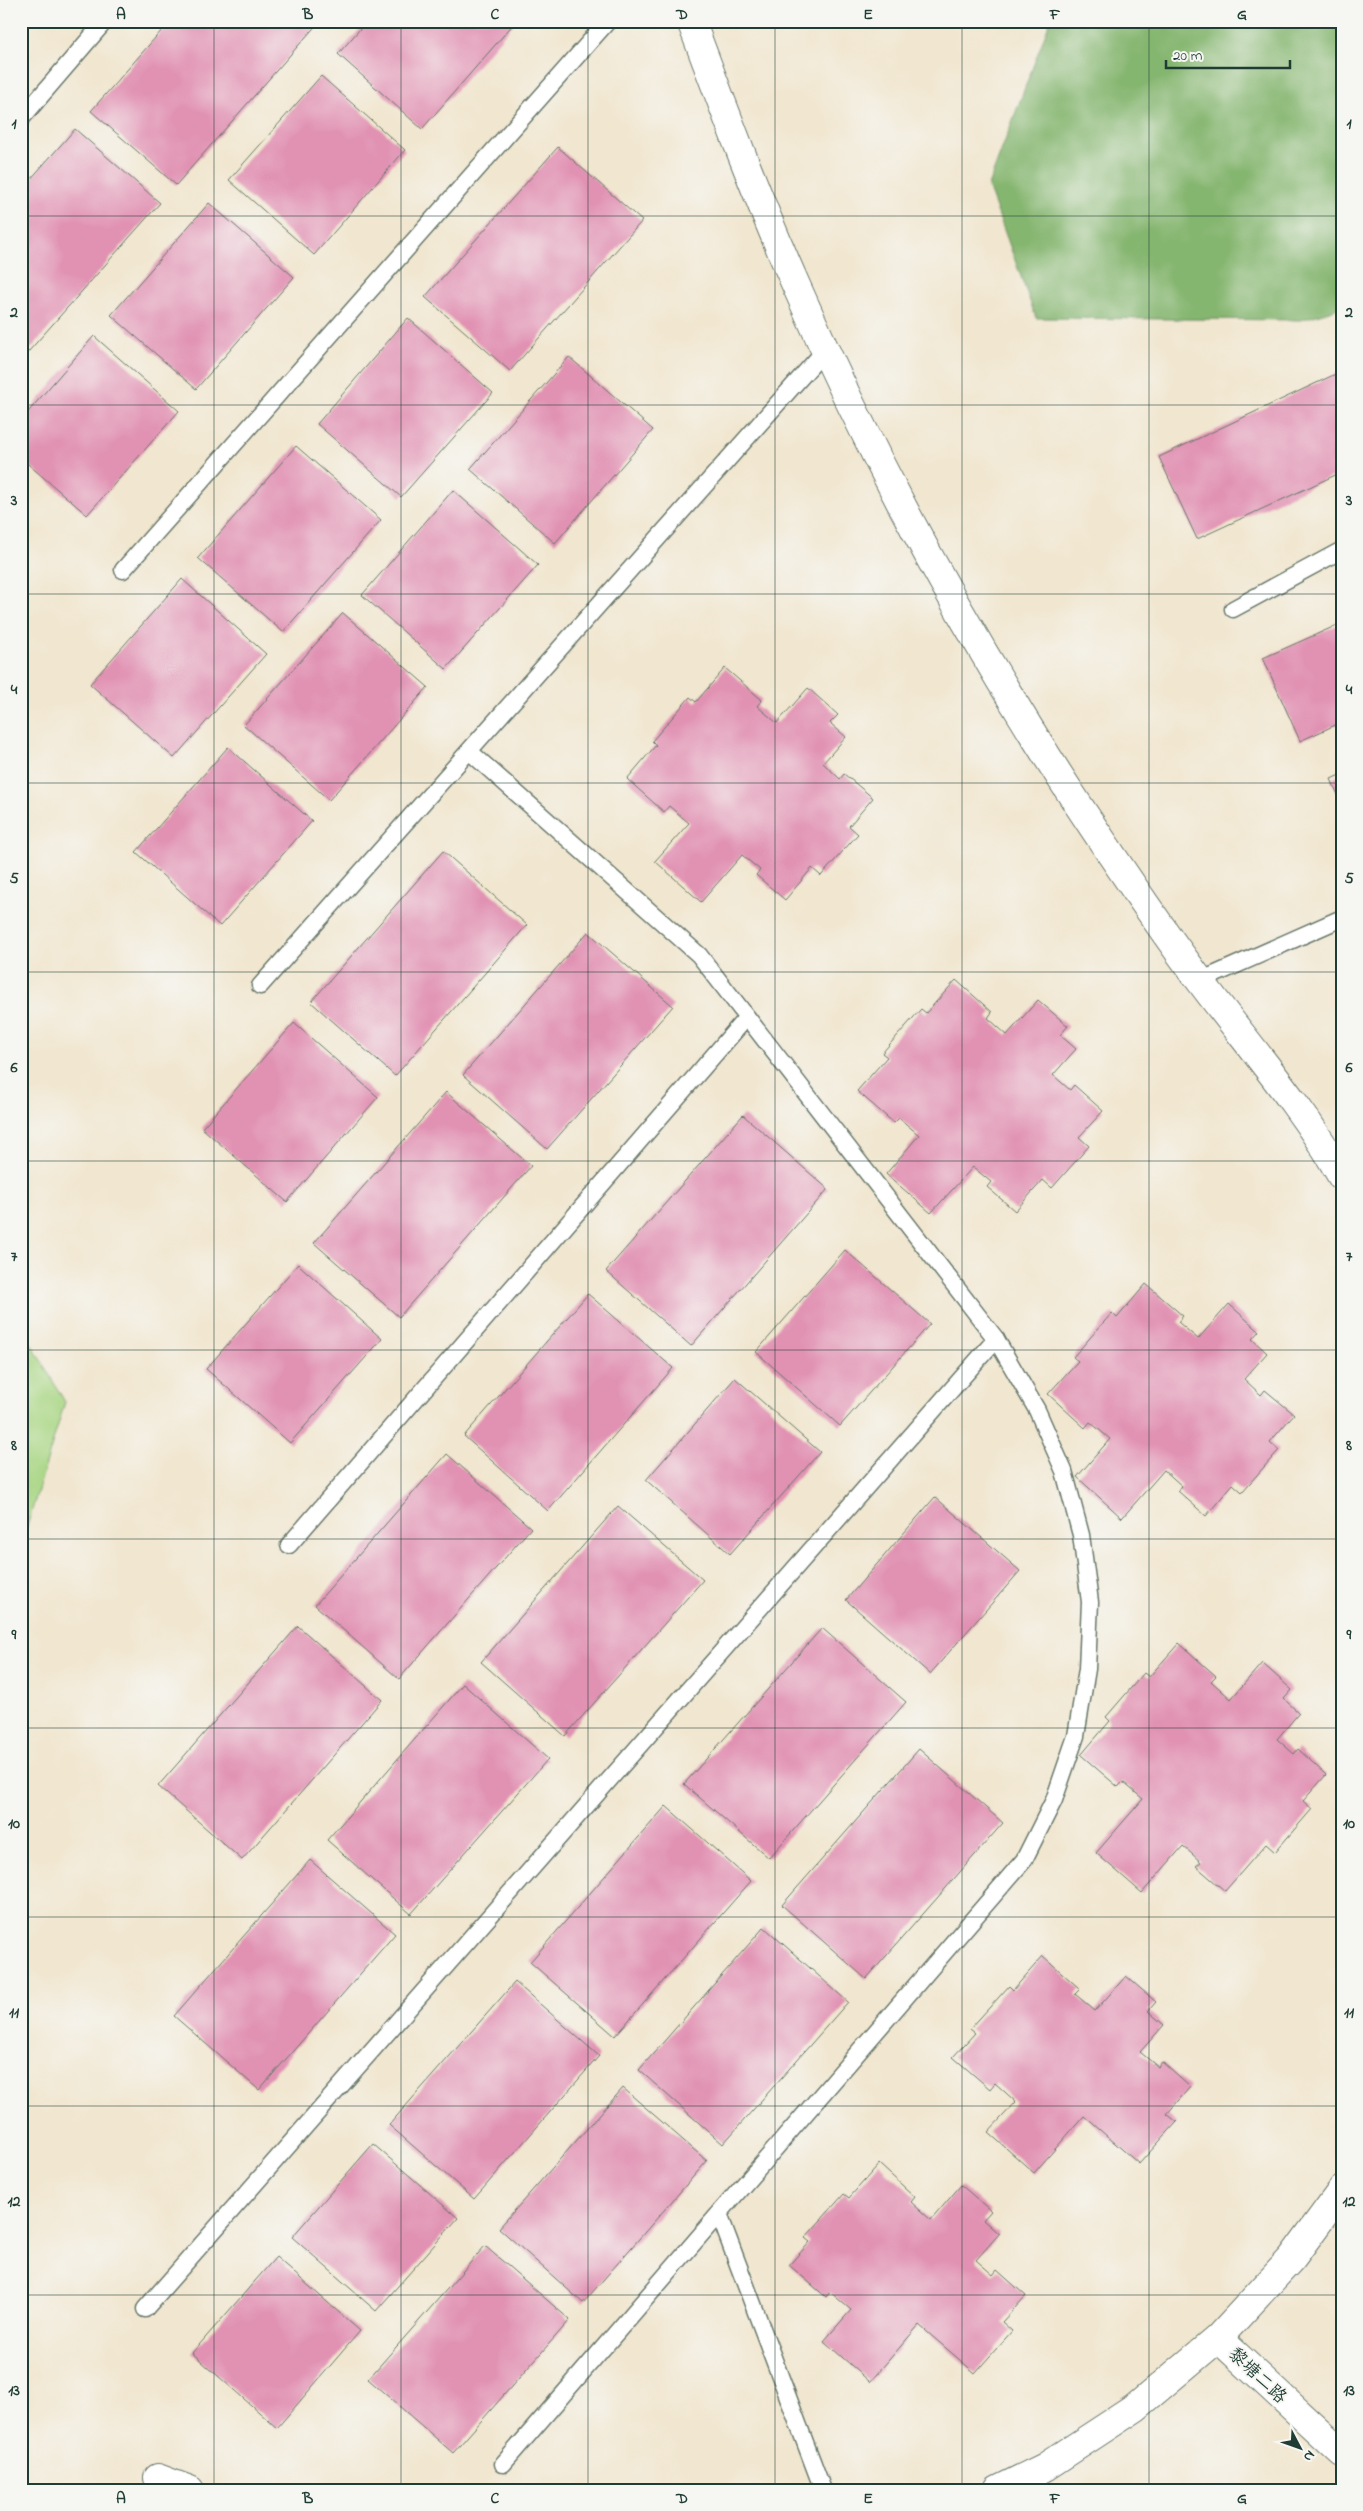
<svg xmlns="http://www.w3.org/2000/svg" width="1363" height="2511" font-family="'Indie Flower','LXGW WenKai TC',sans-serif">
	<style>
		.green { fill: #a7d582; stroke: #63895b }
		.forest { fill: #85b670; stroke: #527a52 }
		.building { fill: #e192b3 }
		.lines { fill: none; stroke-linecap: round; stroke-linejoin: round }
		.service-casing { stroke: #68786a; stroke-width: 19 }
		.tertiary-casing { stroke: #68786a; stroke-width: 30 }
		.service { stroke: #fff; stroke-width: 16 }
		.tertiary { stroke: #fff; stroke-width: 28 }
		.grid { fill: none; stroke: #1f3d34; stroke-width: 1; stroke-opacity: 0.55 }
		.labels { text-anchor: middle; stroke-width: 4; stroke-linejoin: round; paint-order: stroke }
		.street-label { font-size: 18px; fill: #1f3d34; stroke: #f6f6f2 }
		.neatline { fill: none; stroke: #1f3d34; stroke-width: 2 }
		.grid-label { font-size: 16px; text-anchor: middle; font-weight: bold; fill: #1f3d34 }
	</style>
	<rect width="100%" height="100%" fill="#f6f6f2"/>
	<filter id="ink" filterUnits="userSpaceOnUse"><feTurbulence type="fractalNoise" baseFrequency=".02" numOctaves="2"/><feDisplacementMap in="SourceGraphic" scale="10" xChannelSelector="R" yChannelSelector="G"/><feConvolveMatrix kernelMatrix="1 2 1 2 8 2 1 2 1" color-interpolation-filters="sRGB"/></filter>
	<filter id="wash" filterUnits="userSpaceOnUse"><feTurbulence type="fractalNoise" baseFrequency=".0096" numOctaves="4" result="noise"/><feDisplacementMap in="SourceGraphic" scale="20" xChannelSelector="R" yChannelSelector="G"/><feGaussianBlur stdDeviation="1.12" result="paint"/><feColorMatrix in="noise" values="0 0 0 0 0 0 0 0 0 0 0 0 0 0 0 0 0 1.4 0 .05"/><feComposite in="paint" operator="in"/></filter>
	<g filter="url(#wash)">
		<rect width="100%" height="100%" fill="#f1e6cf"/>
		<path class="green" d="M 21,1326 L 65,1402 L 21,1546 Z"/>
		<path class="forest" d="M 1050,21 L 1342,21 L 1342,307 L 1301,320 L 1036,318 L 988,186 Z"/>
		<g id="blocks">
			<g class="building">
				<path d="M 170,21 L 319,22 L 176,185 L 91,111 Z"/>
				<path d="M 367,21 L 516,21 L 422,129 L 338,54 Z"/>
				<path d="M 321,76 L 405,150 L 314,255 L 229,180 Z"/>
				<path d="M 75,129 L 160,203 L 21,360 L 21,190 Z"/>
				<path d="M 558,147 L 642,221 L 510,371 L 425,297 Z"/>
				<path d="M 209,203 L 294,277 L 196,389 L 111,315 Z"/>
				<path d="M 408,318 L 493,393 L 401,497 L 317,424 Z"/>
				<path d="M 94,336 L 179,411 L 87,515 L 21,458 L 21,420 Z"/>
				<path d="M 569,357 L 653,430 L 555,543 L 470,469 Z"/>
				<path d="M 1342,371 L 1342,472 L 1197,539 L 1159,457 Z"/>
				<path d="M 296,446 L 381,520 L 283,632 L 198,558 Z"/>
				<path d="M 453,490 L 538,565 L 446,669 L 362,595 Z"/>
				<path d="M 182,579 L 266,654 L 174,758 L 90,684 Z"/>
				<path d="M 343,613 L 428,687 L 329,800 L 244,725 Z"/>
				<path d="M 1342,623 L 1342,722 L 1300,741 L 1263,658 Z"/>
				<path d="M 725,668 L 762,700 L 757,706 L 777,723 L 808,688 L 838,715 L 830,723 L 846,737 L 823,763 L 840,779 L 844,774 L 873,798 L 849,826 L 858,834 L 821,876 L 812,868 L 785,900 L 756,875 L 760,870 L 742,855 L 701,902 L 655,861 L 689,823 L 669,806 L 664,812 L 627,779 L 656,745 L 652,741 L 690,697 L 696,702 Z"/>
				<path d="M 228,747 L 312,821 L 220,926 L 136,852 Z"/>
				<path d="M 1342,774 L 1342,804 L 1331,779 Z"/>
				<path d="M 443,851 L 527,925 L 395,1076 L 311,1002 Z"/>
				<path d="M 588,932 L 673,1006 L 547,1149 L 463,1075 Z"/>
				<path d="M 956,980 L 992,1012 L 988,1018 L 1007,1035 L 1038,1000 L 1068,1026 L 1060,1035 L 1076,1049 L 1053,1075 L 1070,1090 L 1074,1085 L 1103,1111 L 1079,1137 L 1089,1146 L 1052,1188 L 1043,1180 L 1015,1211 L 987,1187 L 991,1182 L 973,1167 L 931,1213 L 886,1174 L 919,1135 L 899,1118 L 894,1123 L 857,1091 L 887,1057 L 882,1053 L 921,1009 L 926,1013 Z"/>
				<path d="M 294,1023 L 378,1097 L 287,1202 L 202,1128 Z"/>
				<path d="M 446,1092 L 531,1166 L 399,1317 L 314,1243 Z"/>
				<path d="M 743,1115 L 828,1189 L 691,1346 L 606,1271 Z"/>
				<path d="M 845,1250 L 930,1324 L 840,1426 L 756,1352 Z"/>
				<path d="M 298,1264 L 382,1339 L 290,1443 L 206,1369 Z"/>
				<path d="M 1146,1284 L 1183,1316 L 1178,1322 L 1198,1339 L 1229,1304 L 1259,1331 L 1252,1339 L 1267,1353 L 1244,1379 L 1261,1395 L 1265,1390 L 1294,1414 L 1270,1442 L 1279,1450 L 1242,1492 L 1233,1484 L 1206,1516 L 1178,1491 L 1182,1486 L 1164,1470 L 1122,1518 L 1077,1477 L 1110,1439 L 1090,1422 L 1085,1428 L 1048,1394 L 1078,1361 L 1073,1357 L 1112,1313 L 1117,1318 Z"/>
				<path d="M 588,1294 L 673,1368 L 548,1511 L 464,1436 Z"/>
				<path d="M 735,1378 L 820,1452 L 730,1554 L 646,1480 Z"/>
				<path d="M 447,1454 L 531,1528 L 399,1679 L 315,1605 Z"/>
				<path d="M 935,1497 L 1020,1571 L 930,1674 L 846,1600 Z"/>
				<path d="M 618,1506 L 703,1580 L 565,1736 L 481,1662 Z"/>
				<path d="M 298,1626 L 382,1700 L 242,1860 L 158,1786 Z"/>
				<path d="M 822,1628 L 906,1702 L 769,1858 L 684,1784 Z"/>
				<path d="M 1179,1643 L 1216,1676 L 1211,1681 L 1231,1699 L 1262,1663 L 1292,1690 L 1284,1699 L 1299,1713 L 1277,1739 L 1294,1754 L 1298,1749 L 1326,1775 L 1303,1801 L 1312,1809 L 1275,1852 L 1266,1844 L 1225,1891 L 1196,1866 L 1201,1862 L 1183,1846 L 1142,1893 L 1096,1853 L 1143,1799 L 1123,1782 L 1118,1787 L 1081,1755 L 1110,1721 L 1106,1717 L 1144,1673 L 1149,1677 Z"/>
				<path d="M 463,1684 L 548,1759 L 411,1914 L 327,1840 Z"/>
				<path d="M 919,1749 L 1003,1823 L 866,1979 L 782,1905 Z"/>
				<path d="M 666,1806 L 751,1881 L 615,2036 L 530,1962 Z"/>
				<path d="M 310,1860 L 395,1934 L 259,2090 L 174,2016 Z"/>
				<path d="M 764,1927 L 848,2002 L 723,2144 L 639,2070 Z"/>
				<path d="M 1043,1956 L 1080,1989 L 1075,1994 L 1095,2011 L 1126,1976 L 1156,2002 L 1148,2011 L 1164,2025 L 1140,2052 L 1158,2067 L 1162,2062 L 1190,2087 L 1167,2114 L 1177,2122 L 1139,2164 L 1084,2116 L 1034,2173 L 988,2132 L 1016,2102 L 995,2083 L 990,2089 L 953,2057 L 975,2033 L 970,2029 L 1009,1986 L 1013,1990 Z"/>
				<path d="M 515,1982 L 599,2056 L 474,2199 L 389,2125 Z"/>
				<path d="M 623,2088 L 707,2161 L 583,2303 L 499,2228 Z"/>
				<path d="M 373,2144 L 458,2218 L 376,2311 L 292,2237 Z"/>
				<path d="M 879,2164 L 915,2197 L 911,2202 L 931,2220 L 961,2185 L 991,2211 L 983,2220 L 999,2234 L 976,2260 L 993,2275 L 997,2270 L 1026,2296 L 1002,2322 L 1012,2331 L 975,2373 L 919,2325 L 870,2382 L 824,2341 L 851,2310 L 830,2292 L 826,2297 L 789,2265 L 810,2242 L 805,2238 L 844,2194 L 849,2198 Z"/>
				<path d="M 485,2246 L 570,2320 L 453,2453 L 368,2379 Z"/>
				<path d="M 276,2257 L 360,2331 L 277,2428 L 192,2353 Z"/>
			</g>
		</g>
	</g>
	<g filter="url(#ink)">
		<use href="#blocks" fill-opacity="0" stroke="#68786a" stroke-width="1"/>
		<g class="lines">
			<g class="service-casing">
				<g id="service">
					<path d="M 21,119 L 105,21"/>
					<path d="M 123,570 L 608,21"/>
					<path d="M 1233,609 L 1342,550"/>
					<path d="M 469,751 L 699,955 L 996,1339 L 1037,1410 L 1064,1471 L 1081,1535 L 1090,1602 L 1087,1669 L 1076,1736 L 1054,1800 L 1024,1860 L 503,2464"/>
					<path d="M 1200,981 L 1342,918"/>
					<path d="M 260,986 L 826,349"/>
					<path d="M 289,1545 L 747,1017"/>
					<path d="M 719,2214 L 823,2490"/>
					<path d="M 145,2309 L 996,1339"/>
				</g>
			</g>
			<g class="tertiary-casing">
				<g id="tertiary">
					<path d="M 691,21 C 724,109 757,197 795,283 C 874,464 970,640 1079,806 C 1118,865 1158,925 1201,982 C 1249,1046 1302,1106 1342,1177"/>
					<path d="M 1218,2338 L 1342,2453"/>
					<path d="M 158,2478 L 190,2490"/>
					<path d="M 998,2490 L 1045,2467 L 1135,2408 L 1218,2338 L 1292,2258 L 1342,2190"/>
				</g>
			</g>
			<use href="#service" class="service"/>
			<use href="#tertiary" class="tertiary"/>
		</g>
	</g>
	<path class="grid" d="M 214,21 L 214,2490M 401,21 L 401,2490M 588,21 L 588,2490M 775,21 L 775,2490M 962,21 L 962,2490M 1149,21 L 1149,2490M 21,216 L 1342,216M 21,405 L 1342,405M 21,594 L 1342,594M 21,783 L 1342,783M 21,972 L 1342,972M 21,1161 L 1342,1161M 21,1350 L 1342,1350M 21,1539 L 1342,1539M 21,1728 L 1342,1728M 21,1917 L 1342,1917M 21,2106 L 1342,2106M 21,2295 L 1342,2295"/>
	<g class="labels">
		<g class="street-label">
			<text transform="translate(1258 2375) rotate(43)" y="6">黎塘二路</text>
		</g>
	</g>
	<rect width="1363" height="2511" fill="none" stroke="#f6f6f2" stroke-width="55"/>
	<g transform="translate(1300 2448) rotate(131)" stroke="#f6f6f2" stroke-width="4" paint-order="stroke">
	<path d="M0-4L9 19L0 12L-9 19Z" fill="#1f3d34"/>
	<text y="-8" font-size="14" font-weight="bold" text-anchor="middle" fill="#1f3d34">N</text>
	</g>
	<path d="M1166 60v8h124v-8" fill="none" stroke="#1f3d34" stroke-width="2.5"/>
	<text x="1173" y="60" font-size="15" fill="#1f3d34" stroke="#f6f6f2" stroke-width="4" paint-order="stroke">20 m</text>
	<rect x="28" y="28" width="1308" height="2456" class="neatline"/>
	<g class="grid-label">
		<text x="121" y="19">A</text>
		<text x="308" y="19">B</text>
		<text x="495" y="19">C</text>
		<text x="682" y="19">D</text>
		<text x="868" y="19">E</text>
		<text x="1055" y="19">F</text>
		<text x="1242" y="19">G</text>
		<text x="14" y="128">1</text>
		<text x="1349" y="128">1</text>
		<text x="14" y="317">2</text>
		<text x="1349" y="317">2</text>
		<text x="14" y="505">3</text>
		<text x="1349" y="505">3</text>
		<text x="14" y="694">4</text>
		<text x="1349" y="694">4</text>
		<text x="14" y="883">5</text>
		<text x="1349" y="883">5</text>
		<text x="14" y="1072">6</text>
		<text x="1349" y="1072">6</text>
		<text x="14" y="1261">7</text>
		<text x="1349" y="1261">7</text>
		<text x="14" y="1450">8</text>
		<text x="1349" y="1450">8</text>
		<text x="14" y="1639">9</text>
		<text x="1349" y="1639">9</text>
		<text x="14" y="1828">10</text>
		<text x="1349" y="1828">10</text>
		<text x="14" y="2017">11</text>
		<text x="1349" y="2017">11</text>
		<text x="14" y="2206">12</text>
		<text x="1349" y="2206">12</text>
		<text x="14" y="2395">13</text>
		<text x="1349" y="2395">13</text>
		<text x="121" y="2503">A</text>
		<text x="308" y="2503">B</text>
		<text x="495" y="2503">C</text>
		<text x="682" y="2503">D</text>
		<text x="868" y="2503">E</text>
		<text x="1055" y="2503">F</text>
		<text x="1242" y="2503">G</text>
	</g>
</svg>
